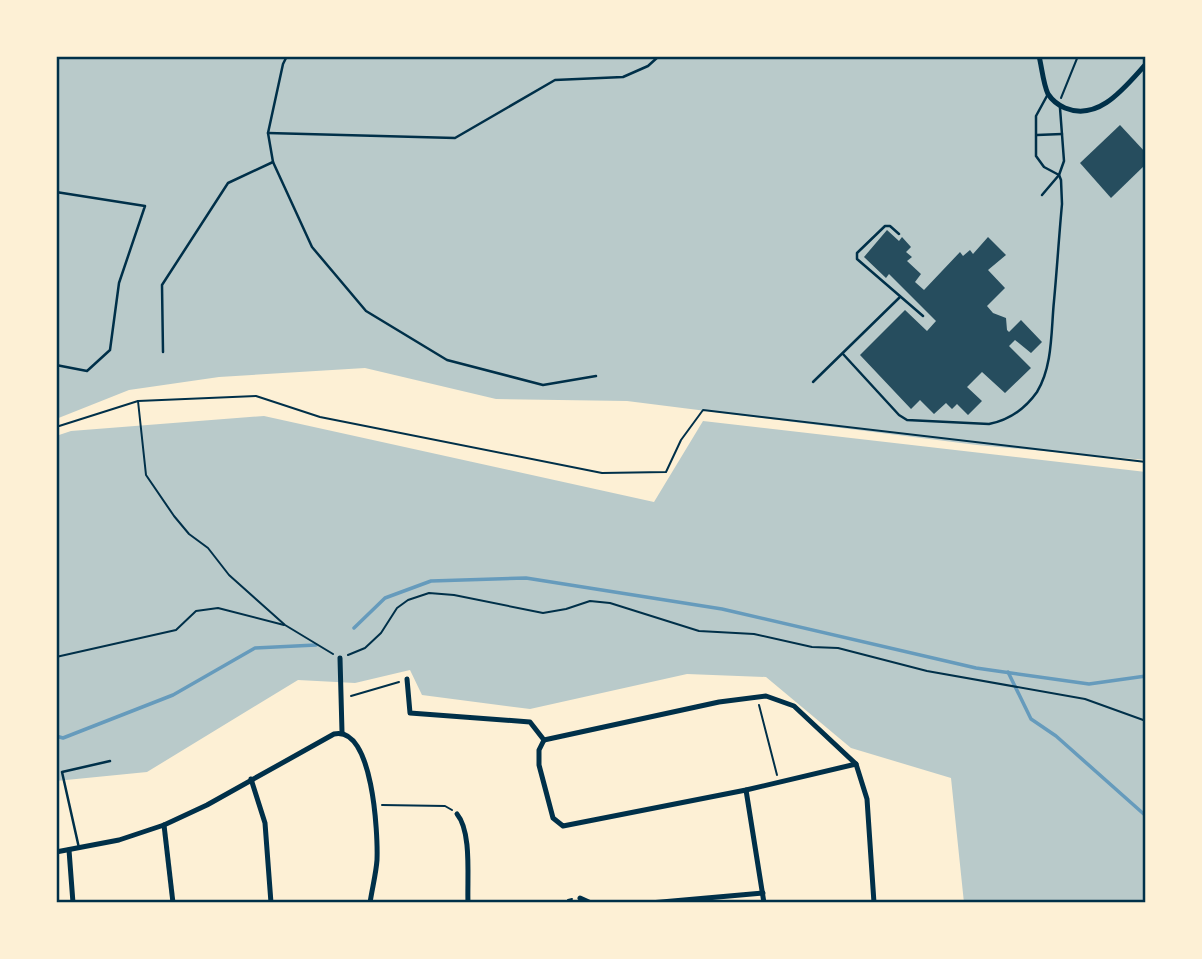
<svg xmlns="http://www.w3.org/2000/svg" width="1202" height="959" font-family="'DejaVu Sans',sans-serif">
	<style>
		.green { fill: #b9caca }
		.lines { fill: none; stroke-linecap: round; stroke-linejoin: round }
		.stream { stroke: #669bbc; stroke-width: 3.5 }
		.building { fill: #264d5e }
		.path { stroke: #003049; stroke-width: 2 }
		.service { stroke: #003049; stroke-width: 2.5 }
		.minor { stroke: #003049; stroke-width: 5 }
		.neatline { fill: none; stroke: #003049; stroke-width: 2.5 }
	</style>
	<rect width="100%" height="100%" fill="#fdf0d5"/>
	<g class="green">
		<path d="M 56,56 L 1146,56 L 1146,460 L 977,445 L 627,401 L 496,399 L 365,368 L 219,377 L 129,390 L 56,419 Z"/>
		<path d="M 264,416 L 654,502 L 703,421 L 1146,472 L 1146,903 L 964,903 L 951,778 L 851,748 L 766,677 L 687,674 L 530,709 L 422,695 L 410,670 L 355,683 L 298,680 L 147,772 L 56,781 L 56,436 L 71,431 Z"/>
	</g>
	<g class="lines">
		<g class="stream">
			<path d="M 354,628 L 385,598 L 431,581 L 526,578 L 722,609 L 976,668 L 1089,684 L 1146,676"/>
			<path d="M 1008,672 L 1031,719 L 1056,736 L 1146,816"/>
			<path d="M 56,736 L 63,738 L 173,695 L 255,648 L 316,645"/>
		</g>
	</g>
	<g class="building">
		<path d="M 1120,125 L 1146,153 L 1146,164 L 1111,198 L 1080,163 Z"/>
		<path d="M 887,230 L 899,241 L 902,237 L 911,247 L 906,252 L 912,257 L 907,261 L 921,274 L 915,282 L 924,290 L 960,252 L 963,256 L 970,250 L 973,254 L 988,237 L 1006,255 L 988,270 L 1005,288 L 987,306 L 993,313 L 1006,318 L 1007,330 L 1009,332 L 1021,320 L 1042,342 L 1031,353 L 1015,340 L 1009,346 L 1031,368 L 1005,393 L 982,372 L 967,387 L 982,401 L 968,415 L 957,404 L 952,409 L 946,403 L 934,414 L 920,400 L 911,409 L 860,355 L 905,310 L 927,331 L 936,321 L 889,274 L 886,278 L 864,257 Z"/>
	</g>
	<g class="lines">
		<g class="path">
			<path d="M 1061,98 L 1078,56"/>
			<path d="M 138,401 L 146,475 L 174,516 L 189,534 L 208,548 L 229,575 L 285,625 L 333,654"/>
			<path d="M 56,427 L 138,401 L 256,396 L 320,417 L 602,473 L 666,472 L 681,440 L 703,410 L 1146,462"/>
			<path d="M 348,655 L 365,648 L 381,633 L 397,608 L 408,600 L 429,593 L 454,595 L 543,613 L 566,609 L 590,601 L 610,603 L 699,631 L 754,634 L 812,647 L 838,648 L 927,671 L 1085,699 L 1146,721"/>
			<path d="M 56,657 L 176,630 L 196,611 L 218,608 L 284,625"/>
			<path d="M 351,696 L 399,682"/>
			<path d="M 759,705 L 777,775"/>
			<path d="M 382,805 L 445,806 L 452,810"/>
			<path d="M 568,903 L 568,900 L 572,899"/>
		</g>
		<g class="service">
			<path d="M 287,56 L 283,64 L 268,133 L 273,162 L 312,247 L 366,311 L 447,360 L 543,385 L 596,376"/>
			<path d="M 268,133 L 455,138 L 555,80 L 623,77 L 648,66 L 659,56"/>
			<path d="M 1037,135 L 1062,134"/>
			<path d="M 56,192 L 145,206 L 119,283 L 110,350 L 87,371 L 56,365"/>
			<path d="M 1042,195 L 1059,175 L 1064,161 L 1060,108"/>
			<path d="M 899,234 L 890,226 L 885,226 L 857,253 L 857,259 L 923,316"/>
			<path d="M 163,352 L 162,285 L 228,183 L 273,162"/>
			<path d="M 843,354 L 899,415 L 907,420 L 989,424 C 1009,420 1025,409 1037,392 C 1053,366 1051,330 1054,301 C 1057,269 1059,236 1062,204 L 1061,180 L 1059,175 L 1044,167 L 1036,156 L 1036,116 L 1048,94"/>
			<path d="M 813,382 L 900,297"/>
			<path d="M 79,848 L 62,772 L 110,761"/>
		</g>
		<g class="minor">
			<path d="M 1039,56 C 1042,68 1043,83 1048,94 C 1052,100 1058,105 1065,108 C 1099,122 1125,87 1146,64"/>
			<path d="M 340,658 L 342,732"/>
			<path d="M 407,679 L 410,713 L 530,722 L 544,740"/>
			<path d="M 544,740 L 719,702 L 766,696 L 794,706 L 856,764 L 867,799 L 874,903"/>
			<path d="M 544,740 L 539,750 L 539,765 L 553,818 L 563,826 L 746,790 L 856,764"/>
			<path d="M 251,779 L 265,823 L 271,903"/>
			<path d="M 746,790 L 764,903"/>
			<path d="M 457,814 C 472,832 467,878 468,903"/>
			<path d="M 164,825 L 173,903"/>
			<path d="M 69,850 L 73,903"/>
			<path d="M 56,852 L 119,840 L 164,825 L 207,805 L 334,734 C 373,725 378,834 377,860 C 376,874 372,889 370,903"/>
			<path d="M 580,898 L 591,903"/>
			<path d="M 650,903 L 763,893"/>
		</g>
	</g>
	<rect width="1202" height="959" fill="none" stroke="#fdf0d5" stroke-width="116"/>
	<rect x="58" y="58" width="1086" height="843" class="neatline"/>
</svg>
